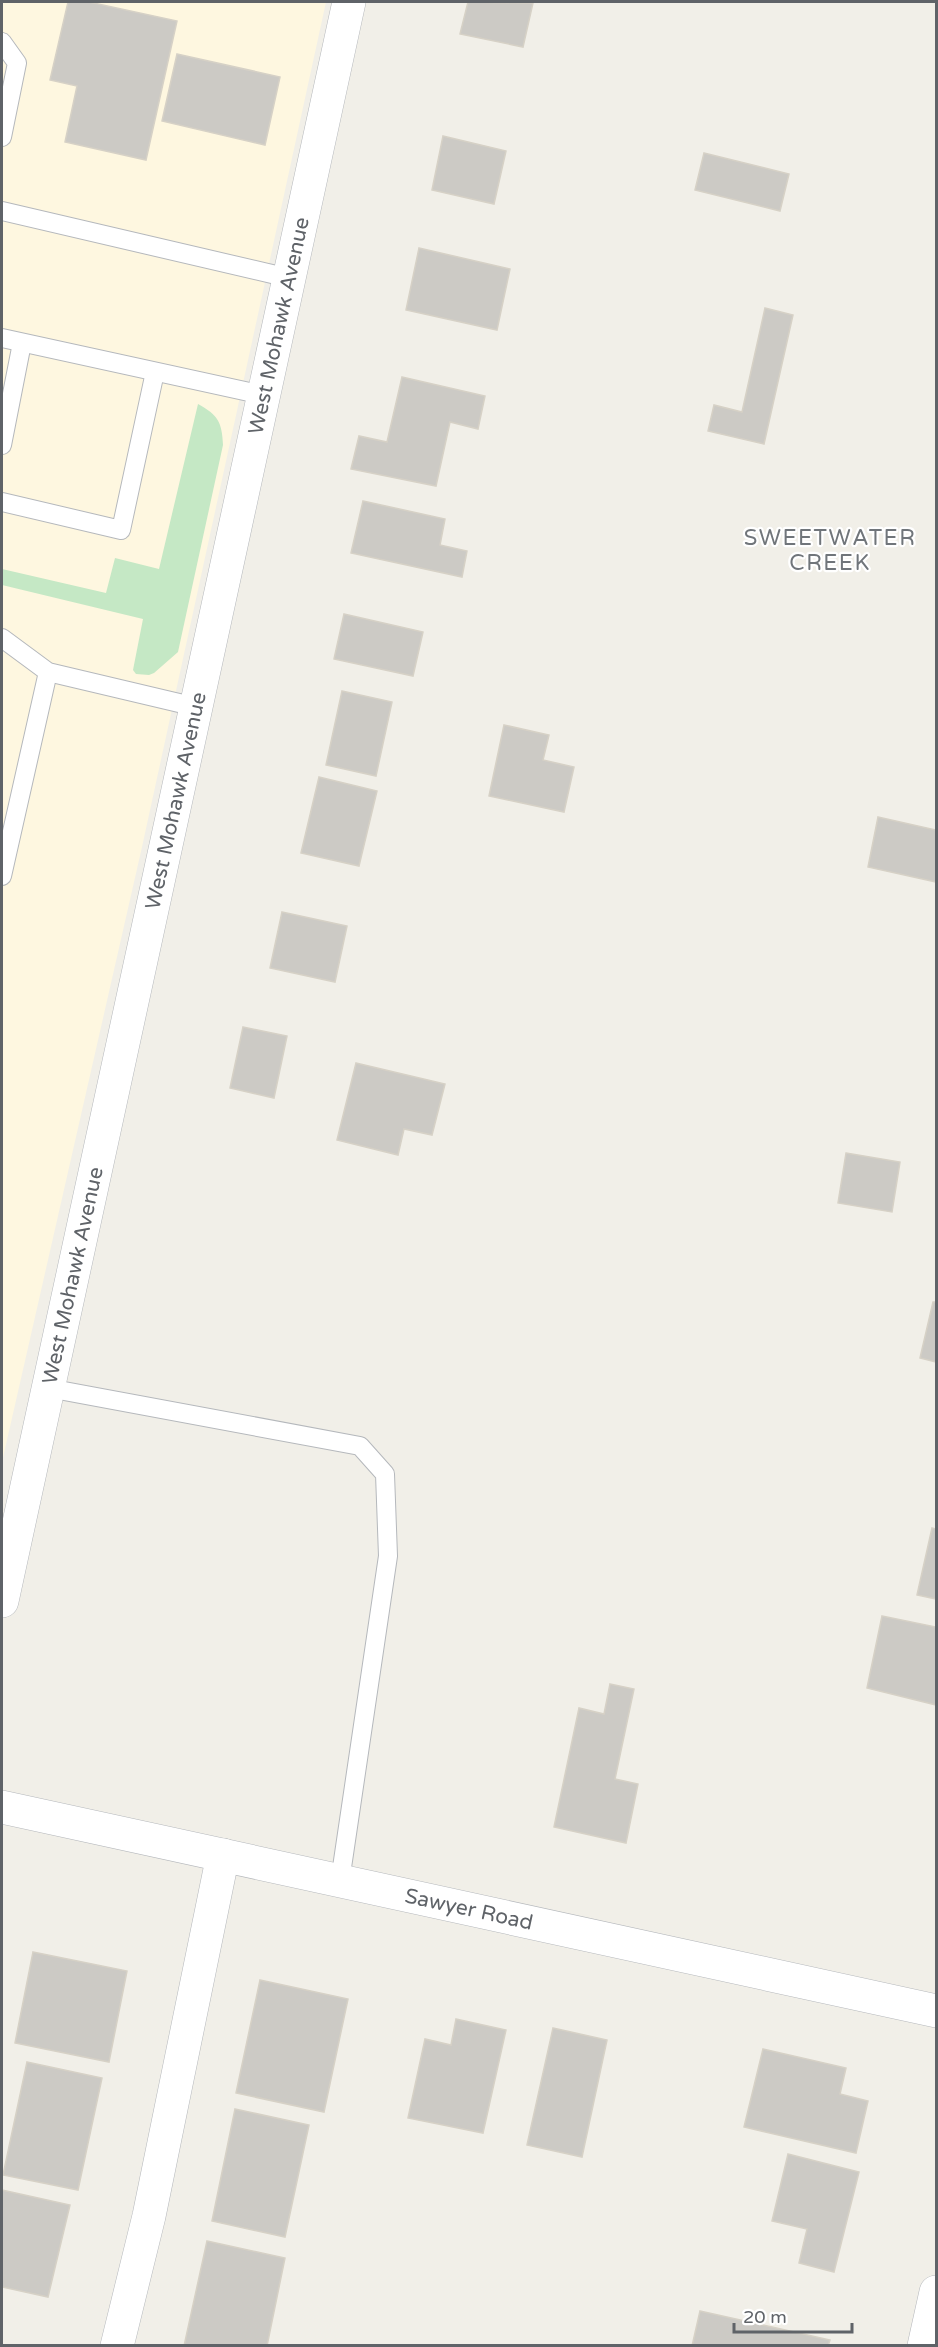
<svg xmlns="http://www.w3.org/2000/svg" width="938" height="2347" font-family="'Varela Round',sans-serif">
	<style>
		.commercial { fill: #fef7e0 }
		.green { fill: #c5e8c5 }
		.building { fill: #cccac5; stroke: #d6d1c6; stroke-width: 1.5 }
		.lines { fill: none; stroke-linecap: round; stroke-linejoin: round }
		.lane-casing { stroke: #b5b8bc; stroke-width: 20 }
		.street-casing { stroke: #b5b8bc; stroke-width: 34 }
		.lane { stroke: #fff; stroke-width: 18 }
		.street { stroke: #fff; stroke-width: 33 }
		.labels { text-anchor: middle; stroke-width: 4.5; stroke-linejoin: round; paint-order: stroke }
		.street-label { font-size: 21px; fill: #5f6368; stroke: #fff }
		.neighbourhood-label { font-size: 22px; letter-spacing: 1.5px; fill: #70757a; stroke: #fff }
	</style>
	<rect width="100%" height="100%" fill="#f1efe8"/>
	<path class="commercial" d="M 2,2 L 326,2 L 142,847 L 2,1462 Z"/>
	<path class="green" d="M 198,404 C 218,415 222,422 223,445 L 178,652 L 154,673 L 149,675 L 136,674 L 133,670 L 143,619 L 2,585 L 2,569 L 106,593 L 115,558 L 159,569 Z"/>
	<g class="building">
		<path d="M 68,2 L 89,2 L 177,21 L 146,160 L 65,142 L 77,86 L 50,80 Z"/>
		<path d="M 468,2 L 533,3 L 523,47 L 460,34 Z"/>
		<path d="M 177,54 L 280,77 L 265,145 L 162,121 Z"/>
		<path d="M 443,136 L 506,151 L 494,204 L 432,190 Z"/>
		<path d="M 704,153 L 789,174 L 780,211 L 695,190 Z"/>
		<path d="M 419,248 L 510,269 L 497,330 L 406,310 Z"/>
		<path d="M 765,308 L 793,315 L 764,444 L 708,431 L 714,405 L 742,412 Z"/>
		<path d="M 402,377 L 485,396 L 478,429 L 450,422 L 436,486 L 351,469 L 359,436 L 387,442 Z"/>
		<path d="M 363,501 L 445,519 L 440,545 L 467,551 L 462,577 L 351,553 Z"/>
		<path d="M 344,614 L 423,632 L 413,676 L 334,659 Z"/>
		<path d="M 342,691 L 392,702 L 376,776 L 326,765 Z"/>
		<path d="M 504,725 L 549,735 L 543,760 L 574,767 L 564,812 L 489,796 Z"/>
		<path d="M 319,777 L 377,791 L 359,866 L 301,853 Z"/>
		<path d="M 878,817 L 936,830 L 936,882 L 868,867 Z"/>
		<path d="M 282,912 L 347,926 L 335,982 L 270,968 Z"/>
		<path d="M 243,1027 L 287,1036 L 274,1098 L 230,1088 Z"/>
		<path d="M 356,1063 L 445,1084 L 432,1135 L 404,1129 L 398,1155 L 337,1140 Z"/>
		<path d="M 846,1153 L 900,1162 L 892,1212 L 838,1203 Z"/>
		<path d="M 933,1302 L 936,1302 L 936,1362 L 920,1358 Z"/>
		<path d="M 932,1528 L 936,1529 L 936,1599 L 917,1595 Z"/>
		<path d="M 882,1616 L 936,1627 L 936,1705 L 867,1688 Z"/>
		<path d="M 610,1684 L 634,1689 L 615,1779 L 638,1784 L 626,1843 L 554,1827 L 579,1708 L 604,1714 Z"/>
		<path d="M 33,1952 L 127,1971 L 109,2062 L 15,2043 Z"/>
		<path d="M 260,1980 L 348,1999 L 324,2112 L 236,2093 Z"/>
		<path d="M 456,2019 L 506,2030 L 483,2133 L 408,2118 L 425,2039 L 451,2045 Z"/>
		<path d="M 553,2028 L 607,2040 L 582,2157 L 527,2145 Z"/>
		<path d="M 763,2049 L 846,2068 L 840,2094 L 868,2101 L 856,2153 L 744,2127 Z"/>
		<path d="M 27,2062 L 102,2078 L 78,2190 L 3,2175 Z"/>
		<path d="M 235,2109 L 309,2125 L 285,2237 L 212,2221 Z"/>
		<path d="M 788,2154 L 859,2172 L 834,2272 L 799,2263 L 807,2229 L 772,2221 Z"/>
		<path d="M 2,2190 L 70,2205 L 48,2297 L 2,2287 Z"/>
		<path d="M 207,2241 L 285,2258 L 267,2346 L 184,2346 Z"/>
		<path d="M 700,2311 L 830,2340 L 828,2346 L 692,2346 Z"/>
	</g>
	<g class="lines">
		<g class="lane-casing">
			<g id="lane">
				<path d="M 2,42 L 17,63 L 2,137"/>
				<path d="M 2,211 L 289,278"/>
				<path d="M 2,338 L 263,395"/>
				<path d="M 2,445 L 22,343"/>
				<path d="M 2,502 L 121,530 L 155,372"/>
				<path d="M 2,638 L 48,672 L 196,707"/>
				<path d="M 2,876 L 48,672"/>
				<path d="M 48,1388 L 360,1446 L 385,1474 L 388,1556 L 340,1881"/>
			</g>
		</g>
		<g class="street-casing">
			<g id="street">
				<path id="s1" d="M 2,1601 L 349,2"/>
				<path id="s2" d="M 2,1807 L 936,2011"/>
				<path d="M 117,2346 L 149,2216 L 223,1855"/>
				<path d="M 924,2346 L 936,2292"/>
			</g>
		</g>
		<use href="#lane" class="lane"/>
		<use href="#street" class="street"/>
	</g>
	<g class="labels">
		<g class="street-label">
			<text dy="7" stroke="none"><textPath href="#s1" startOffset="1305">West Mohawk Avenue</textPath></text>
			<text dy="7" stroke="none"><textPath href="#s1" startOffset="819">West Mohawk Avenue</textPath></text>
			<text dy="7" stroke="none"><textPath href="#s1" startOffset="333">West Mohawk Avenue</textPath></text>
			<text dy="7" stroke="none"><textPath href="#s2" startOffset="478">Sawyer Road</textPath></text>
		</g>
		<g class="neighbourhood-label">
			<text x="830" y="545">SWEETWATER<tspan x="830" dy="25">CREEK</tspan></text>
		</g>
	</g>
	<rect width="938" height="2347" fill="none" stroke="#5f6368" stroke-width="6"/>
	<path d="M734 2323v9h118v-9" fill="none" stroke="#5f6368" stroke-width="3"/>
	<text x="743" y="2323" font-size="18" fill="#5f6368" stroke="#ffffff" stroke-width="4.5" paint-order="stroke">20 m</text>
</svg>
